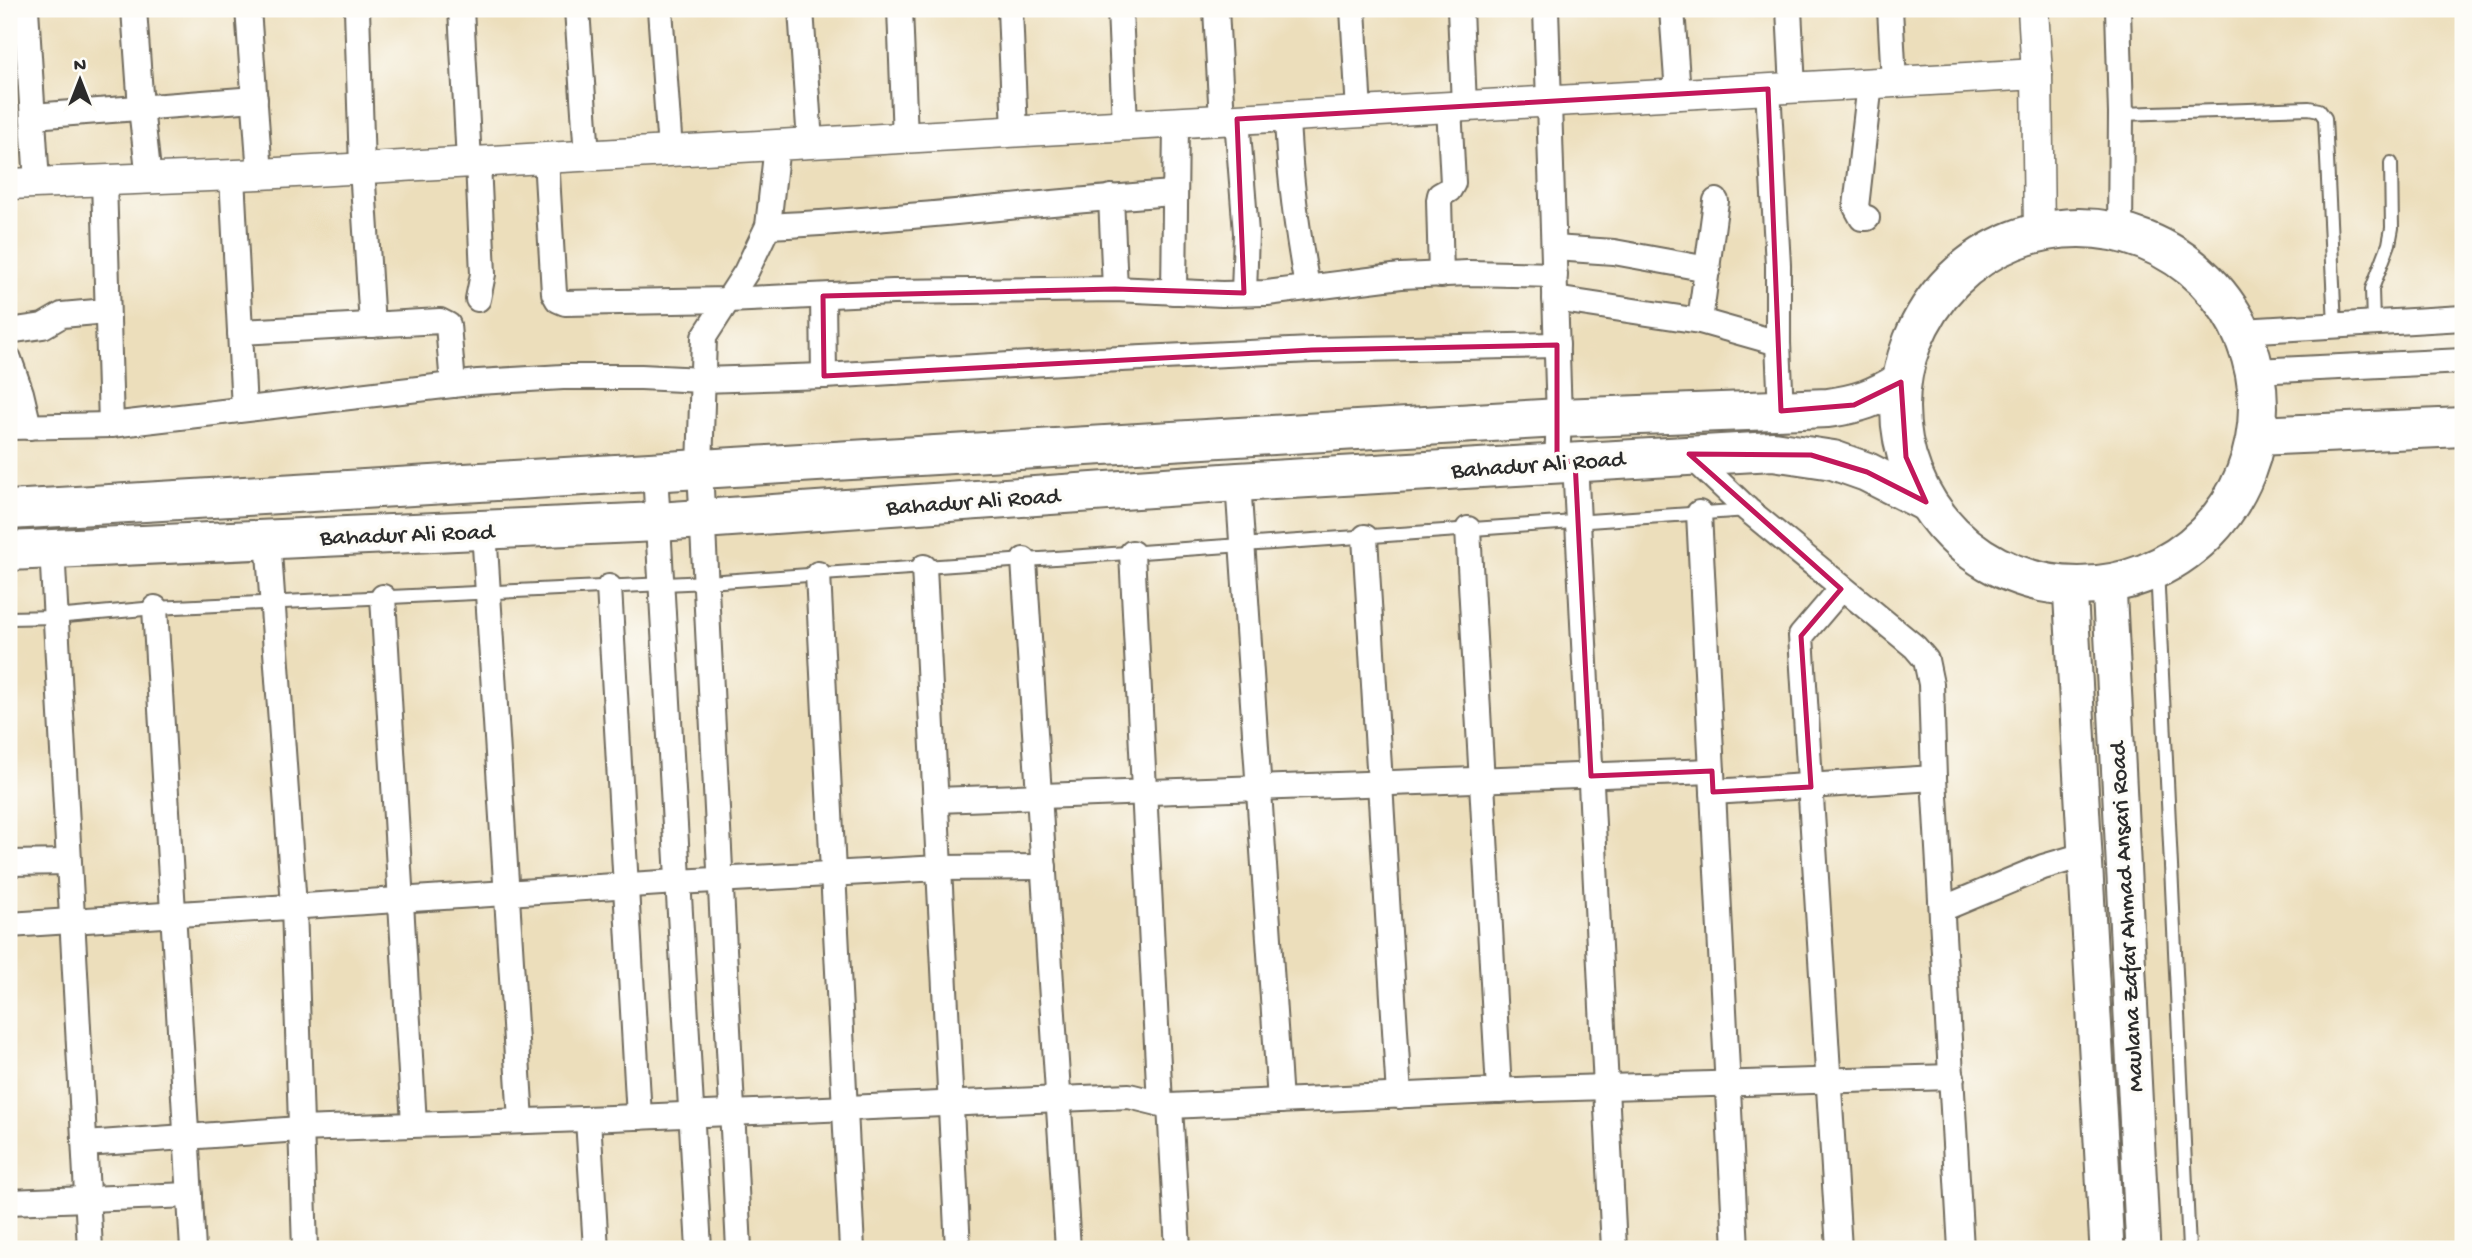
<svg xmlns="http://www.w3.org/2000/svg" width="2472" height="1258" font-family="'Gochi Hand',sans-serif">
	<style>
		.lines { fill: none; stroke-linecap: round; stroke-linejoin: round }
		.service-casing { stroke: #6f6a5d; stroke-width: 16 }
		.minor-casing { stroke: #6f6a5d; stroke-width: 28 }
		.tertiary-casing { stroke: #6f6a5d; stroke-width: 33 }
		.secondary-casing { stroke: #6f6a5d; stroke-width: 37 }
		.primary-casing { stroke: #6f6a5d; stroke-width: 42 }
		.service { stroke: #fff; stroke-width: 12 }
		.minor { stroke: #fff; stroke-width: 24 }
		.tertiary { stroke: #fff; stroke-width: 30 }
		.secondary { stroke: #fff; stroke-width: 33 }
		.primary { stroke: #fff; stroke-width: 38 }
		.marked { fill: none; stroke: #c2185b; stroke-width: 5; stroke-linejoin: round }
		.labels { text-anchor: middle; stroke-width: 7; stroke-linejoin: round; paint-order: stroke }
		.street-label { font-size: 24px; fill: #2b2b2b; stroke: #fdfcf7 }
	</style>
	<rect width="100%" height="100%" fill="#fdfcf7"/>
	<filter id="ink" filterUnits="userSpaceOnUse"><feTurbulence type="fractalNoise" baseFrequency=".0143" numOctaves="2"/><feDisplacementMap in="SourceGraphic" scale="14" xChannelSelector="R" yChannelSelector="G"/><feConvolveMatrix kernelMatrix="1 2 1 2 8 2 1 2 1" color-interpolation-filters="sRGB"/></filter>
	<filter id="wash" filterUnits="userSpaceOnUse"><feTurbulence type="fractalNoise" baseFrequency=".00686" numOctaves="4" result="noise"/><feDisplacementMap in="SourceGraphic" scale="28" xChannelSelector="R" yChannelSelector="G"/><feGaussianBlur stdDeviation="1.57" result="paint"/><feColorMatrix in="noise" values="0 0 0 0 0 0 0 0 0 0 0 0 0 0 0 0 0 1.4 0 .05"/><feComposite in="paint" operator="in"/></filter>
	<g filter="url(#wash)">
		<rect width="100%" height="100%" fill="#ecdebb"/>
	</g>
	<g filter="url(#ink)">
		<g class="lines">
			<g class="service-casing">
				<g id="service">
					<path d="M 2121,114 L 2309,108 L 2319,110 L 2325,118 L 2335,325"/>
					<path d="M 2373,323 L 2372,289 L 2389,244 L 2392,228 L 2391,163"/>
					<path d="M 2157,568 L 2189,1249"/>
					<path d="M 9,618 L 55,617 L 155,608 L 707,582 L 1748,510"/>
				</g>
			</g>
			<g class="minor-casing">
				<g id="minor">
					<path d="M 26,9 L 37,183"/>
					<path d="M 134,9 L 141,108 L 149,179"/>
					<path d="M 248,9 L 260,174"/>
					<path d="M 357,9 L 362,168 L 372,325"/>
					<path d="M 461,9 L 469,162"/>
					<path d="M 577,9 L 587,156"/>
					<path d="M 660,9 L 670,151"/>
					<path d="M 801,9 L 810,143"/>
					<path d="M 900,9 L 905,138"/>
					<path d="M 1010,9 L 1015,132"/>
					<path d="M 1120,9 L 1125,125"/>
					<path d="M 1216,9 L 1222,120"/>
					<path d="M 1353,9 L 1359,112"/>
					<path d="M 1460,9 L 1464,106"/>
					<path d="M 1546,9 L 1559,418 L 1557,462"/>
					<path d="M 1672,9 L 1678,94"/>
					<path d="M 1789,9 L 1793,88"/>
					<path d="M 1890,9 L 1894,82"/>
					<path d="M 2118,9 L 2121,114 L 2120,233"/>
					<path d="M 1768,89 L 1778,265 L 1778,343 L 1781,411"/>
					<path d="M 33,116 L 255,99"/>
					<path d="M 1287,117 C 1289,175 1297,230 1307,287"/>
					<path d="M 1237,119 L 1246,233 L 1244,293"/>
					<path d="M 546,158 L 554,293 L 558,300 L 565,303 L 728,300 L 893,292 L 1115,289 L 1222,294 L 1267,293 L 1401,276 L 1468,273 L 1555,275"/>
					<path d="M 478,162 L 483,274 L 478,299"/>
					<path d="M 232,176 L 244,409"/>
					<path d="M 104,180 L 111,425"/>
					<path d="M 1111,197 L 1115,289"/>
					<path d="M 1867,218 L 1862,218 L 1856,207 L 1870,83"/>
					<path d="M 768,226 C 904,220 1039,202 1174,193"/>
					<path d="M 1554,248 L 1614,252 L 1708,269"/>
					<path d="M 1441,275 L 1439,200 L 1440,195 L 1449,190 L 1453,183 L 1449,107"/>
					<path d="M 1174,292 L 1176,123"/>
					<path d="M 823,296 L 824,376"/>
					<path d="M 1555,299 L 1700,321 L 1778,343"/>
					<path d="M 1700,321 L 1716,201"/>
					<path d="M 9,331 L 43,326 L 62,315 L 107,311"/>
					<path d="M 2242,331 L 2463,318"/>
					<path d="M 240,332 L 440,321 L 448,325 L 453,385"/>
					<path d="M 9,359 L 21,393 L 29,427"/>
					<path d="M 2255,371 L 2463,361"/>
					<path d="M 9,427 L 111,425 L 478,382 L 563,377 L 641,377 L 702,380 L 824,376 L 1079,361 L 1312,350 L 1557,345"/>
					<path d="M 1689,454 L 1748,510 L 1915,647 L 1926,660 L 1931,684 L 1934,778 L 1961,1249"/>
					<path d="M 1575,461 L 1614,1249"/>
					<path d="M 655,472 L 699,1249"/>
					<path d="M 1238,482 L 1280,1101"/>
					<path d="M 1699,513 L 1736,1249"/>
					<path d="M 1468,529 L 1499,1091"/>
					<path d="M 484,530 L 521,1121"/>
					<path d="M 1365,537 L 1399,1096"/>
					<path d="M 268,538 L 294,906 L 305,1249"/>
					<path d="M 52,548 L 90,1249"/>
					<path d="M 1132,553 L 1160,1104"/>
					<path d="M 1024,560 L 1068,1249"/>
					<path d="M 924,567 L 958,1249"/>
					<path d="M 818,574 L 852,1249"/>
					<path d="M 609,587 L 639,1117"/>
					<path d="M 383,597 L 414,1124"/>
					<path d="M 155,608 L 193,1249"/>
					<path d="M 1713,792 L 1934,778"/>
					<path d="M 937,800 L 1712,771"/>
					<path d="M 9,863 L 68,862"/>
					<path d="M 1942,909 L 2043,867 L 2084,855"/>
					<path d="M 9,925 L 677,882 L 940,868 L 1044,867"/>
					<path d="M 1170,1106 L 1178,1249"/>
					<path d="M 588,1119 L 596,1249"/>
					<path d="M 85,1144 L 300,1129 L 611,1118 L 1129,1096 L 1170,1106 L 1540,1089 L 1952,1077"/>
					<path d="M 9,1202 L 190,1195"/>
					<path d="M 739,1249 L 700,469 L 704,337 L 746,272 L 768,226 L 777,145"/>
					<path d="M 1839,1249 L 1801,636 L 1841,589"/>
				</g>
			</g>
			<g class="tertiary-casing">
				<g id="tertiary">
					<path d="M 2033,9 L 2037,74 L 2039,233"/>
					<path d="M 9,184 L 260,174 L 2037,74"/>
				</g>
			</g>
			<g class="secondary-casing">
				<g id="secondary">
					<path d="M 2109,584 L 2143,1249"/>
					<path d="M 2070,586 L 2107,1249"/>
				</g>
			</g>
			<g class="primary-casing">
				<g id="primary">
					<circle cx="2079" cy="407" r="179"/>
					<path d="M 2256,436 L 2463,427"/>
					<path d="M 9,510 L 1559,418 L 1828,408 C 1858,404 1875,398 1901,382"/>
					<path d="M 9,551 L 658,522 L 1238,482 L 1773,451 L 1833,460 L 1867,472 L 1926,502"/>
				</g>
			</g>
			<use href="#service" class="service"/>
			<use href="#minor" class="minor"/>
			<use href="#tertiary" class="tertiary"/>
			<use href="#secondary" class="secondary"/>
			<use href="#primary" class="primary"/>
		</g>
	</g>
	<path class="marked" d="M 1768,89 L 1781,411 L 1854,405 L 1901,382 L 1906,457 L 1926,502 L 1867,472 L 1811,455 L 1689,454 L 1841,589 L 1801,636 L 1811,787 L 1713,792 L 1712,771 L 1591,776 L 1575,461 L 1557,462 L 1557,345 L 1312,350 L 824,376 L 823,296 L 1115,289 L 1244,293 L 1237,119 Z"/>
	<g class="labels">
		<g class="street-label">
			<text transform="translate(1538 463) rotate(-4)" y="8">Bahadur Ali Road</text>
			<text transform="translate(973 500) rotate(-4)" y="8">Bahadur Ali Road</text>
			<text transform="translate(407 533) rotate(-2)" y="8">Bahadur Ali Road</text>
			<text transform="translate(2125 917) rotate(-93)" y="8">Maulana Zafar Ahmad Ansari Road</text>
		</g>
	</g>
	<rect width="2472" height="1258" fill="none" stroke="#fdfcf7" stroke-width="35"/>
	<g transform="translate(80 80)" stroke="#fdfcf7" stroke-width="5" paint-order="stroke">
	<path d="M0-5L12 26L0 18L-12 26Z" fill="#2b2b2b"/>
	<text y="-10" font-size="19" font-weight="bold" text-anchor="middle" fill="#2b2b2b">N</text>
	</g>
</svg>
